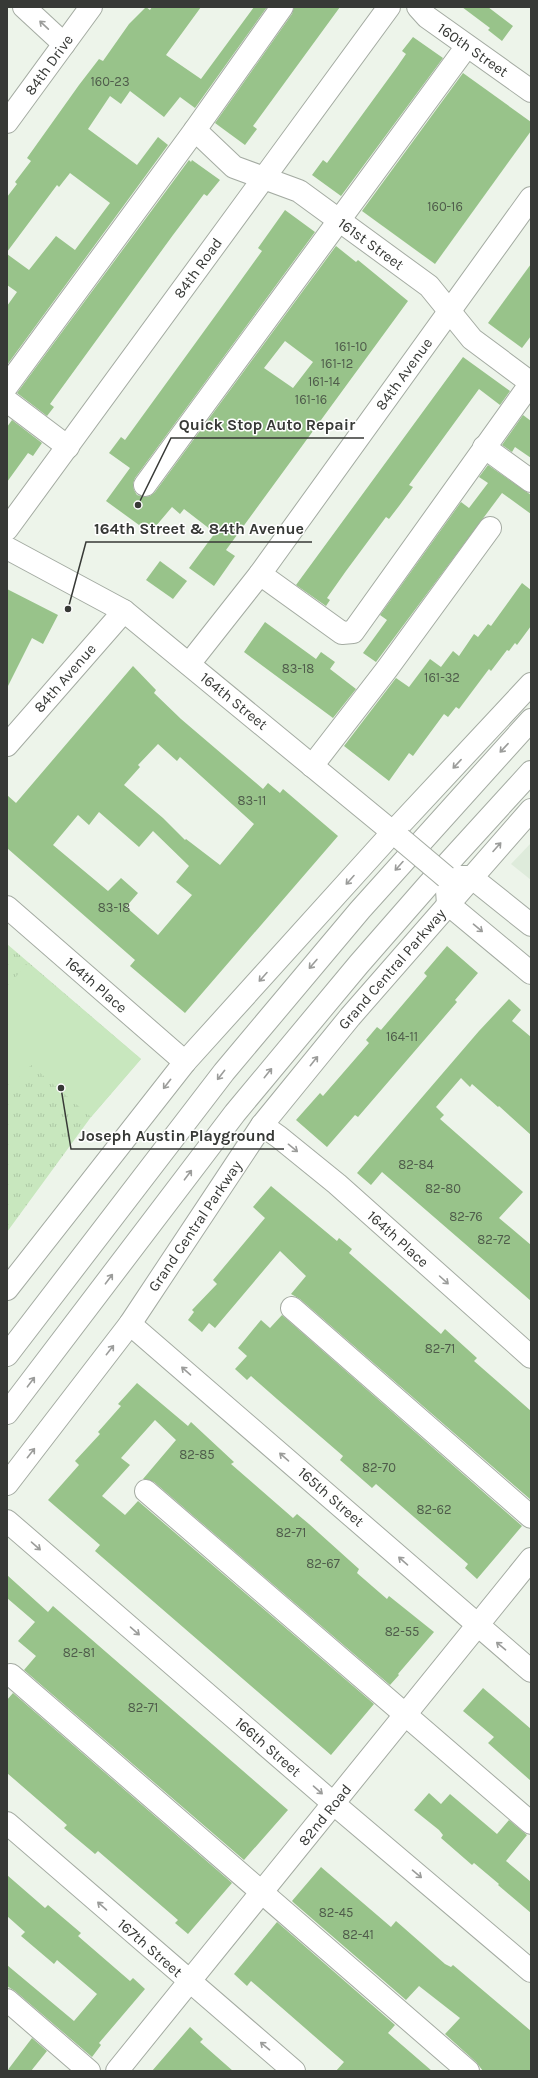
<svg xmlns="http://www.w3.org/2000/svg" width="538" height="2078" font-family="Karla,sans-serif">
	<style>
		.built { fill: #deebdb }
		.park { fill: url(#park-tufts) }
		.pitch { fill: #c8e7be }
		.building { fill: #98c38a; fill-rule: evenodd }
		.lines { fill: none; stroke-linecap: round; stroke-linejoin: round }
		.minor-casing { stroke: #a4aba2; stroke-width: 24 }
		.major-casing { stroke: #a4aba2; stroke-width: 24 }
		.highway-casing { stroke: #a4aba2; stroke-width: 24 }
		.minor { stroke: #fff; stroke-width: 22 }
		.major { stroke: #fff; stroke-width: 22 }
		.highway { stroke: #fff; stroke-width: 22 }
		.minor-bridge-casing { stroke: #a4aba2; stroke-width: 24; stroke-linecap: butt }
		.minor-bridge { stroke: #fff; stroke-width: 22 }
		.oneway { stroke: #9b9c9a }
		.labels { text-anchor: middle; stroke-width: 3; stroke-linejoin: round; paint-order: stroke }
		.number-label { font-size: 13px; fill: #4f5c4b }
		.street-label { font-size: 15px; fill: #373936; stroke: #fff }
		.leader { fill: none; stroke: #373936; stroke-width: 1.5 }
		.callout-dot { fill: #373936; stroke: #fff; stroke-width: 1.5 }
		.callout-label { font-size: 16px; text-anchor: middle; font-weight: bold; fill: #373936; stroke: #fff; stroke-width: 3; stroke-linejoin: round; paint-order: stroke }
	</style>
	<defs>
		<pattern id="park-tufts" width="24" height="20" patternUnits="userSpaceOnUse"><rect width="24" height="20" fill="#c8e7be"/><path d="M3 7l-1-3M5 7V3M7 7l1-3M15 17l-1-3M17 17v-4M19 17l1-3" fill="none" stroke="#acc7a4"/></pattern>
	</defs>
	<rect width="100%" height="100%" fill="#edf4ea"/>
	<path class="built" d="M 531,843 L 531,880 L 511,864 Z"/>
	<path class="park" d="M 7,944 L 141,1059 L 91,1117 L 7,1232 Z"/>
	<path class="pitch" d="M 28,963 L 141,1059 L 91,1117 L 31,1065 L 16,1081 L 7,1073 L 7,987 Z"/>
	<g class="building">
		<path d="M 146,7 L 150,10 L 152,7 L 201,7 L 166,55 L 201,79 L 254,7 L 267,7 L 195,108 L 180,97 L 164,117 L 130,91 L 121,104 L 110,96 L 88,129 L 137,165 L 158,137 L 168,145 L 7,365 L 7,306 L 17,292 L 7,285 L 7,254 L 29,270 L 56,236 L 75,250 L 110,203 L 70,173 L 59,187 L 57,185 L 7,252 L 7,197 L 17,184 L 15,182 L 31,161 L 27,158 L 79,85 L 99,59 L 103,61 L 129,24 Z"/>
		<path d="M 294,7 L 340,7 L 253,126 L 257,129 L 245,145 L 215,123 L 292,14 Z"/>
		<path d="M 462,7 L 488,7 L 513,26 L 502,41 L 488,30 L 490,28 Z"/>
		<path d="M 413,37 L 443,58 L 341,196 L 312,175 L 323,160 L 327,163 L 397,67 L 406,54 L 402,51 Z"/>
		<path d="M 463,73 L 531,122 L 531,131 L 435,264 L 362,211 Z"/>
		<path d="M 189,160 L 191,162 L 192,160 L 220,180 L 207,196 L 204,194 L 173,235 L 50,404 L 54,407 L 47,416 L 17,393 Z"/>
		<path d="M 285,210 L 315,232 L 135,478 L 133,484 L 134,490 L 137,495 L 144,497 L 150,496 L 155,492 L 336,246 L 356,262 L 358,260 L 408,301 L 226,550 L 235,556 L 214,586 L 189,568 L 215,533 L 184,509 L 180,514 L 172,507 L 150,533 L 106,501 L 130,468 L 109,453 L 121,437 L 125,440 L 218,312 L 262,251 L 258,248 ZM 285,341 L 313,362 L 293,388 L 264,368 Z"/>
		<path d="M 531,264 L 531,336 L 522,348 L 488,323 Z"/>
		<path d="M 463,357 L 510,391 L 500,405 L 479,389 L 409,485 L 413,487 L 399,506 L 389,519 L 386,517 L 346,571 L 327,598 L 330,600 L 326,606 L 296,585 Z"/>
		<path d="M 523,415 L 531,421 L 531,458 L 515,447 L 512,452 L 502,445 Z"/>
		<path d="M 12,420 L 42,443 L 33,456 L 28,453 L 7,482 L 7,427 Z"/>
		<path d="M 488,465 L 531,495 L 531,514 L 502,493 L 376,662 L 363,653 L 387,620 L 380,615 L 461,502 L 469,508 L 488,483 L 479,477 Z"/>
		<path d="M 160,561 L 187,581 L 173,599 L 146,580 Z"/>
		<path d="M 522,583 L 531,590 L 531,626 L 517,645 L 515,643 L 509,651 L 507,650 L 491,671 L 489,669 L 459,709 L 456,707 L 448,717 L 444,714 L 413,756 L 409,753 L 389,781 L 344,746 L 396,678 L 409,687 L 430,659 L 441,667 L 453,651 L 459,656 L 474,634 L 478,637 L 488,624 L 491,626 Z"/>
		<path d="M 7,589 L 58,615 L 43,644 L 32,638 L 7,688 Z"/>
		<path d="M 265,622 L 316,659 L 321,652 L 335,662 L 330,669 L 356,689 L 333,718 L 244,652 Z"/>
		<path d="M 133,666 L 156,690 L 154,693 L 181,719 L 263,789 L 268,783 L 280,793 L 283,789 L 338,836 L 185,1013 L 130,966 L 135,960 L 7,848 L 7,795 L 16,803 ZM 158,744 L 177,761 L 180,757 L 254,824 L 220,865 L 186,839 L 185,840 L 163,818 L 124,785 L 140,767 L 138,765 ZM 99,812 L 139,847 L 153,831 L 189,866 L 176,882 L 192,895 L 158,935 L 126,907 L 138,893 L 121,878 L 108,891 L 53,845 L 78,815 L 89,825 Z"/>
		<path d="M 447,946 L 478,973 L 455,1000 L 457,1002 L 358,1117 L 355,1115 L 327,1147 L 296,1120 L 320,1093 L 323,1096 L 369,1043 L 366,1040 L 377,1027 L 381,1030 L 427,976 L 424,973 Z"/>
		<path d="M 509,999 L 521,1010 L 512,1021 L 531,1037 L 531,1135 L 499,1106 L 498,1107 L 472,1084 L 470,1087 L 461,1078 L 436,1107 L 444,1115 L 440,1119 L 523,1192 L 499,1218 L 531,1245 L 531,1301 L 382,1172 L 371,1185 L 357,1173 L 479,1031 Z"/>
		<path d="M 271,1186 L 337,1241 L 339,1238 L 352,1249 L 349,1253 L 441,1334 L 445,1329 L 477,1358 L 474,1361 L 531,1411 L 531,1500 L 300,1299 L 291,1294 L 306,1276 L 280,1251 L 215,1328 L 209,1323 L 202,1332 L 188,1320 L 194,1312 L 192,1310 L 217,1284 L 213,1280 L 265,1218 L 253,1207 Z"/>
		<path d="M 282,1315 L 522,1526 L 477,1579 L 465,1568 L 468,1564 L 376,1484 L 372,1488 L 340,1460 L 343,1456 L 277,1399 L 251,1376 L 247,1380 L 235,1369 L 247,1356 L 238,1348 L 261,1320 L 270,1328 Z"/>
		<path d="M 137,1383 L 188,1426 L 191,1422 L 234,1462 L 231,1464 L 293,1518 L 297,1514 L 309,1524 L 359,1569 L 357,1573 L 387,1599 L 389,1596 L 434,1632 L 398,1674 L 399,1675 L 390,1685 L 154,1482 L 143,1479 L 176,1440 L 155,1420 L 121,1458 L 130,1465 L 102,1496 L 125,1515 L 138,1501 L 374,1704 L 331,1755 L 95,1551 L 100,1545 L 48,1500 L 79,1465 L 75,1461 L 100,1434 L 98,1432 L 121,1406 L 118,1404 Z"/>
		<path d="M 7,1575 L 48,1612 L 53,1606 L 288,1810 L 244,1860 L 24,1670 L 36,1656 L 18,1641 L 35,1622 L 7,1598 Z"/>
		<path d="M 483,1688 L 531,1729 L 531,1781 L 488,1743 L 494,1737 L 463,1711 Z"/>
		<path d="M 13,1693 L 232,1883 L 188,1934 L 175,1923 L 178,1920 L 98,1851 L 95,1854 L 64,1828 L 67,1825 L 7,1773 L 7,1700 Z"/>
		<path d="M 429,1793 L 441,1804 L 450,1794 L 497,1834 L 509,1820 L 527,1835 L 506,1861 L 531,1882 L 531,1913 L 498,1885 L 499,1884 L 474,1863 L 472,1865 L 441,1838 L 443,1835 L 439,1830 L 414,1810 Z"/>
		<path d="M 321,1867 L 391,1927 L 396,1921 L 445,1964 L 451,1967 L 453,1965 L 531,2031 L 531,2071 L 483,2071 L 476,2062 L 445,2034 L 460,2018 L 419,1986 L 406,2000 L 294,1903 L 292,1901 Z"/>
		<path d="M 7,1875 L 45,1908 L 48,1905 L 81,1933 L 78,1936 L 130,1981 L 133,1978 L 145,1989 L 99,2043 L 101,2045 L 92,2057 L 15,1991 L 7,1986 L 7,1965 L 74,2021 L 97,1994 L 57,1960 L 54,1964 L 21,1936 L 25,1932 L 7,1916 Z"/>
		<path d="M 277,1922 L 395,2025 L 388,2033 L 432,2071 L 336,2071 L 344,2062 L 251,1981 L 247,1986 L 234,1974 Z"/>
		<path d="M 190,2027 L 203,2039 L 200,2042 L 233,2071 L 152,2071 Z"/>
		<path d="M 32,2038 L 47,2051 L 31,2071 L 7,2071 Z"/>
	</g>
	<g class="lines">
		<g class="minor-casing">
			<g id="minor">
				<path d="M 24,7 L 64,44"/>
				<path d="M 418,7 L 427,17 L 531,91"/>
				<path d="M 7,122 L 91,7"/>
				<path d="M 195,130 L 234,167 L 299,191 L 429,286 L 472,339 L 531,383"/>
				<path d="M 7,386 L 195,130 L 282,7"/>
				<path d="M 7,401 L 68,447"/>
				<path d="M 484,447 L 531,481"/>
				<path d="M 145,485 L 467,46"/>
				<path d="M 7,529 L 389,7"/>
				<path d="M 7,548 L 124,611 L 401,839"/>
				<path d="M 260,574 L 342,633 L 353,632 L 531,383"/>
				<path d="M 189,664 L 260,574 L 531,198"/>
				<path d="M 7,745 L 124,611"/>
				<path d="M 312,766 L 387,669 L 490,528"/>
				<path d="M 7,907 L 185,1062"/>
				<path d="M 531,925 L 471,877 L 446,877 L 448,904 L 531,973"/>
				<path d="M 262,1125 L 279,1137 L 337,1184 L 531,1357"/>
				<path d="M 292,1308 L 531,1517"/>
				<path d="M 130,1324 L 531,1671"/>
				<path d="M 146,1491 L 531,1823"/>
				<path d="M 7,1521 L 334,1804 L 531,1971"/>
				<path d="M 11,1675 L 468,2071"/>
				<path d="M 7,1823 L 294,2071"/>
				<path d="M 7,2000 L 89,2071"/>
				<path d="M 117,2071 L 531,1559"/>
			</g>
		</g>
		<g class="major-casing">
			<g id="major">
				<path d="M 7,1289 L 185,1062 L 393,832 L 531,684"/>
				<path d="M 7,1484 L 130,1324 L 262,1125 L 350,1017 L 531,810"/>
			</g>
		</g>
		<g class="highway-casing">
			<g id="highway">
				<path d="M 7,1355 L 224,1072 L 360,910 L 531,720"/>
				<path d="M 7,1413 L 235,1113 L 359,964 L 429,884 L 531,772"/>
			</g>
		</g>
		<use href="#minor" class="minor"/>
		<use href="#major" class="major"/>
		<use href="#highway" class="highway"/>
		<g class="minor-bridge-casing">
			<path id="minor-bridge" d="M 401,839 L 446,877"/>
		</g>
		<use href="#minor-bridge" class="minor-bridge"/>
	</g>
	<defs><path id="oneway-shaft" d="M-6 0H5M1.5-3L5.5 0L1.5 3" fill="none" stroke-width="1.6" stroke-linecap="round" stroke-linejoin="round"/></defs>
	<g class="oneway">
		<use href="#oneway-shaft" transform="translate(44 25) rotate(-137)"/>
		<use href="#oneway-shaft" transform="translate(504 748) rotate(133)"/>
		<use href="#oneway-shaft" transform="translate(457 764) rotate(133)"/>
		<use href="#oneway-shaft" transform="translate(497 847) rotate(-48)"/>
		<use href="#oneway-shaft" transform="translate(399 866) rotate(132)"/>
		<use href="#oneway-shaft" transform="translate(350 880) rotate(132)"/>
		<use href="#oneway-shaft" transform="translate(478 928) rotate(40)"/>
		<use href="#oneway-shaft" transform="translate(313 964) rotate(131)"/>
		<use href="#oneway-shaft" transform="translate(263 977) rotate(132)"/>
		<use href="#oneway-shaft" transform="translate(314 1061) rotate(-51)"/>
		<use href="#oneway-shaft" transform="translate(268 1073) rotate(-51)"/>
		<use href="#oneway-shaft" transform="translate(221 1075) rotate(128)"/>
		<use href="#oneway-shaft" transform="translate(167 1084) rotate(128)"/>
		<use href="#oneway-shaft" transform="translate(293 1148) rotate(39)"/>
		<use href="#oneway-shaft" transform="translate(188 1175) rotate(-53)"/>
		<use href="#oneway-shaft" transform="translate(109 1279) rotate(-53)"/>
		<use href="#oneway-shaft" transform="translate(444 1280) rotate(42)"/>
		<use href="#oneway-shaft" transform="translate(110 1350) rotate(-52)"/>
		<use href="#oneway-shaft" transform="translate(186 1371) rotate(-139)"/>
		<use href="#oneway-shaft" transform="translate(31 1382) rotate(-53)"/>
		<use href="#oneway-shaft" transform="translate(31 1453) rotate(-52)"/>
		<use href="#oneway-shaft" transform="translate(284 1457) rotate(-139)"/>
		<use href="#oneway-shaft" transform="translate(36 1546) rotate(41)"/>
		<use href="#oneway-shaft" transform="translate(403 1561) rotate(-139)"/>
		<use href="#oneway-shaft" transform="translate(135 1631) rotate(41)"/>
		<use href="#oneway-shaft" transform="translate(501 1646) rotate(-140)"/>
		<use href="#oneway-shaft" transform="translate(318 1790) rotate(41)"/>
		<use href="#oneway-shaft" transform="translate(417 1874) rotate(40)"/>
		<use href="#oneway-shaft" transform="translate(102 1906) rotate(-139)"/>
		<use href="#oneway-shaft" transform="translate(265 2046) rotate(-140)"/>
	</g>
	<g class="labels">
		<g class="number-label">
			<text x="110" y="86">160-23</text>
			<text x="445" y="211">160-16</text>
			<text x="351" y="351">161-10</text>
			<text x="337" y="368">161-12</text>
			<text x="324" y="386">161-14</text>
			<text x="311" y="404">161-16</text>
			<text x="298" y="673">83-18</text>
			<text x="442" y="682">161-32</text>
			<text x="252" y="805">83-11</text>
			<text x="114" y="912">83-18</text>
			<text x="402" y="1041">164-11</text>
			<text x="416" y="1169">82-84</text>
			<text x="443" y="1193">82-80</text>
			<text x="466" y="1221">82-76</text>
			<text x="494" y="1244">82-72</text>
			<text x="440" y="1353">82-71</text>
			<text x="197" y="1459">82-85</text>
			<text x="379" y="1472">82-70</text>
			<text x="434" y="1514">82-62</text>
			<text x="291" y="1537">82-71</text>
			<text x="323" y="1568">82-67</text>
			<text x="402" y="1636">82-55</text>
			<text x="79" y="1657">82-81</text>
			<text x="143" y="1712">82-71</text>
			<text x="336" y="1917">82-45</text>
			<text x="358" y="1939">82-41</text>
		</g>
		<g class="street-label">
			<text transform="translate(473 50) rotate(35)" y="5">160th Street</text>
			<text transform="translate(49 65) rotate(-54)" y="5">84th Drive</text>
			<text transform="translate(371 244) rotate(36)" y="5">161st Street</text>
			<text transform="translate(198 268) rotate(-54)" y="5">84th Road</text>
			<text transform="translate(404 374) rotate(-54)" y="5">84th Avenue</text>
			<text transform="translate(65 678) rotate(-49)" y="5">84th Avenue</text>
			<text transform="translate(234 701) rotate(39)" y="5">164th Street</text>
			<text transform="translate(392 969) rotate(-49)" y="5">Grand Central Parkway</text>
			<text transform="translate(96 985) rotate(41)" y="5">164th Place</text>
			<text transform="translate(195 1226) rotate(-56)" y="5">Grand Central Parkway</text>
			<text transform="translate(398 1239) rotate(42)" y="5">164th Place</text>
			<text transform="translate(331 1497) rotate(41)" y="5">165th Street</text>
			<text transform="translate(268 1747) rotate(41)" y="5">166th Street</text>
			<text transform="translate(325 1815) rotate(-51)" y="5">82nd Road</text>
			<text transform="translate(150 1948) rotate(41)" y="5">167th Street</text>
		</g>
	</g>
	<path class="leader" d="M138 505L171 438H364M68 609L86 542H312M61 1088L71 1149H284"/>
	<g class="callout-dot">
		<circle cx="138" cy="505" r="4"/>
		<circle cx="68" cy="609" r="4"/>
		<circle cx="61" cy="1088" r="4"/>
	</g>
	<g class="callout-label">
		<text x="267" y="430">Quick Stop Auto Repair</text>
		<text x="199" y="534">164th Street &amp; 84th Avenue</text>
		<text x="177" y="1141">Joseph Austin Playground</text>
	</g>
	<rect width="538" height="2078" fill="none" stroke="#373936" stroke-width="16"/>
</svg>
